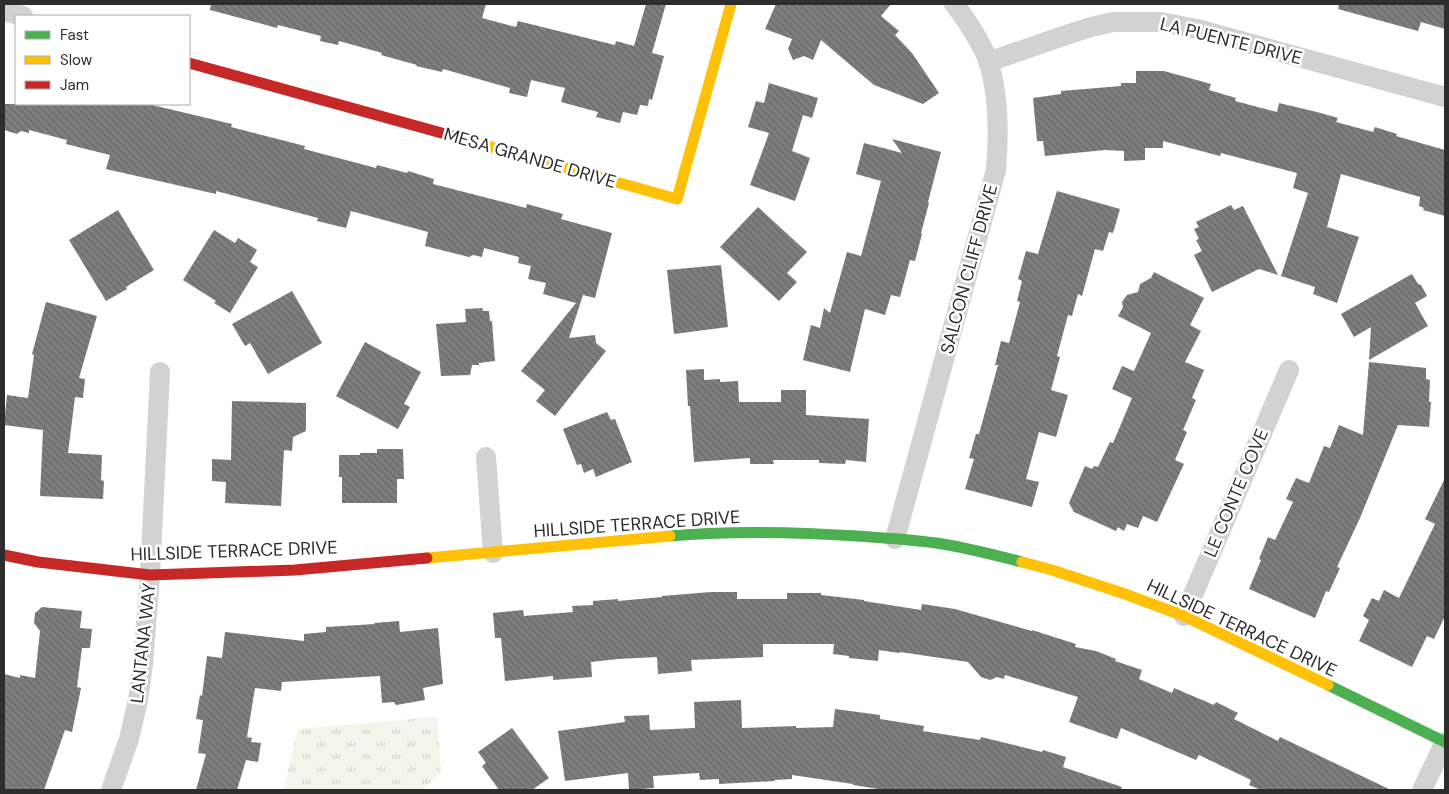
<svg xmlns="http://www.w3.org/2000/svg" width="1449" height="794" font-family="'DM Sans',sans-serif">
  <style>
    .grass { fill: url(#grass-tufts) }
    .building { fill: url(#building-back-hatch) }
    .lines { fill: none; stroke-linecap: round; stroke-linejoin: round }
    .street { stroke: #d2d2d2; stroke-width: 20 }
    .fast { stroke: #4caf50; stroke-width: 11 }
    .slow { stroke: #ffc107; stroke-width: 11 }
    .jam { stroke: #c62828; stroke-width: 11 }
    .labels { text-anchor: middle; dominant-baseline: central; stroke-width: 5; stroke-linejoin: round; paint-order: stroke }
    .street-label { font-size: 18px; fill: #2d2d2d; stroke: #fff }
  </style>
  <defs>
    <pattern id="grass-tufts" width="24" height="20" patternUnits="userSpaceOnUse" patternTransform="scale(1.25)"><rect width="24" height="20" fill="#f1f5ea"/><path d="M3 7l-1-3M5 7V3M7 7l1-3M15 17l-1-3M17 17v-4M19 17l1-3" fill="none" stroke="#cfd2c9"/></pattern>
    <pattern id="building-back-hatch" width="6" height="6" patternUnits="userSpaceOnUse" patternTransform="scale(1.25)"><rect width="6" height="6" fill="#7e7e7e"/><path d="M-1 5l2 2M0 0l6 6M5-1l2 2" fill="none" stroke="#686868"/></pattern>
  </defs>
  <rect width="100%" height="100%" fill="#fff"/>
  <path class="grass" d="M437 717 441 773 421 790H283L298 729Z"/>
  <path class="building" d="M211 4H486L482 18 516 27 518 21 615 45 616 41 634 46 646 4H666L652 53 664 56 652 100 649 99 648 106 640 105 637 115 623 112 620 123 596 117 598 112 561 102 565 88 531 80 527 97 509 93 510 88 443 69 442 72 416 66 417 65 381 55 382 53 339 41 338 45 320 41 321 36 278 25 277 28 210 10Z
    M776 4H891L881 16 899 31 895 35 912 53 939 93 923 104 874 85 821 40 813 60 804 56 793 60 788 49 792 39 765 29Z
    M1339 4H1445V29L1421 22 1418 31 1338 9Z
    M1136 71H1164L1211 84 1209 90 1236 98 1235 101 1277 112 1279 103 1317 112 1338 118 1336 122 1373 132 1375 127 1397 134 1396 136 1445 150V216L1423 210 1424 208 1419 206 1420 197 1341 174 1327 227 1359 237 1337 303 1313 294 1315 287 1281 276 1308 193 1293 188 1297 173 1221 153 1220 156 1163 141V148H1145V160L1124 161V151L1105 150 1045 156 1043 141H1037L1033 98 1061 94V91L1121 86V83H1136Z
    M769 83 818 98 812 118 803 115 792 151 810 158 795 201 750 185 769 133 748 127 756 101 764 103Z
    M4 104H148L232 124 231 127 305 146 304 149 376 168 377 165 407 173 408 171 434 179 433 184 526 208 527 204 563 214 561 219 612 233 595 298 583 295 569 338 595 335 596 343 606 351 555 416 536 401 545 390 521 371 576 303 543 294 546 283 528 279 531 266 518 263 519 257 484 248 482 257 473 255 469 257 425 246 428 232 351 211 346 228 317 221 318 218 216 191V194L106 169 110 155 66 144 67 140 29 130V133L21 131 17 134 4 130Z
    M892 139 941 152 928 202 929 203 921 233 922 234 915 261 910 260 900 297 891 295 885 315 865 309 850 372 803 360 811 325 820 328 824 308 830 313 847 252 861 256 881 181 856 174 864 143 902 153Z
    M1057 191 1120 209 1113 233 1109 232 1103 251 1095 249 1082 296 1078 294 1072 316 1068 315 1057 356 1060 357 1051 390 1068 395 1056 437 1039 432 1026 479 1039 482 1032 507 965 489 974 459 969 458 976 434H979L998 365H995L1001 341 1009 343 1020 302 1017 301 1022 281 1018 279 1026 251 1038 254Z
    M1231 205 1234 210 1243 206 1278 275 1259 269 1212 292 1194 255 1202 251 1196 240 1199 239 1194 229 1199 227 1196 222Z
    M758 207 807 252 787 273 797 282 779 301 720 247Z
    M118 210 154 270 126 287 127 289 106 301 69 240Z
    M214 230 235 243 238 238 257 250 250 262 258 267 230 313 214 303 216 301 183 280Z
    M721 265 728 327 674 334 667 270Z
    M1154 272 1204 298 1190 325 1201 331 1185 362 1204 370 1192 398 1196 400 1183 430 1187 432 1175 460 1184 464 1157 522 1143 516 1138 528 1127 524 1124 531 1118 527 1116 531 1074 512 1069 503 1085 466 1092 469 1094 466 1098 467 1110 442 1113 443 1132 398 1112 389 1122 366 1134 371 1151 333 1118 316 1123 307 1122 302 1127 295 1138 292 1140 284 1151 278Z
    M1412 274 1418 284 1421 285 1427 296 1415 303 1428 326 1369 360 1371 327 1354 337 1341 314Z
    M292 291 322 343 268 374 250 343 245 346 232 324Z
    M46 302 97 316 79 378 85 379 83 398 75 397 68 453 102 455 101 480 104 481 103 499 40 496 43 430 4 425 7 395 28 398 34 355 32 354Z
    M482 308 483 311H489L490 321H492L495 361 479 363V365H472L470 375 441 376 436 324 466 322 465 309Z
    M365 342 421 372 404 404 410 407 398 429 336 396Z
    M1369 362 1426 368V379L1430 380 1429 402H1431L1429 427 1398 425 1360 518 1337 567 1340 568 1329 592 1326 591 1315 618 1249 589 1261 560 1259 559 1268 537 1275 540 1293 502 1286 499 1296 478 1309 483 1324 446 1330 448 1339 425 1363 435Z
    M704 369V380L720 379V382L738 381 739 402H781V390H806V415L869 419 866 462 846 460 845 464 819 463V460H773L774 464H750V458L694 462 690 406H688L686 370Z
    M232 401 306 403V431L293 437 292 451 284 450 281 506 225 503 226 482 212 481V459L231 460Z
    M607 412 611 420 615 419 632 462 596 477 593 469 584 473 581 464 577 465 563 429Z
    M377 449H403L404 479H397V503H342V477H339V455H360V453H377Z
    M1445 478V616L1434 639 1427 636 1412 667 1359 641 1369 620 1363 616 1372 598 1379 601 1384 590 1399 598 1435 524 1425 519Z
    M711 592H737V599H787V593H821V595L864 600V601L921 610 922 604 955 609 1032 631V630L1076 644 1075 647 1096 651 1116 659 1115 661 1142 670 1139 679 1172 693 1174 688 1214 705 1216 702 1238 713 1234 719 1278 741 1280 737 1391 790H1261L1249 785 1251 780 1199 755 1196 760 1121 728 1117 739 1069 722 1078 697 1005 675 1004 679 997 677 990 680 981 677 968 662 900 652 899 653 879 650 878 661 849 658V656L833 654 834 644H763V657L691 660 692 671 658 674 657 657 618 659 591 662 592 677 553 680V676L505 681 501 638H495L493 613 523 610 524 616 573 612 572 606 593 605V601L618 599V601L662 597V596Z
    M42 607 82 611 80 628 92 629 90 648H82L77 687 81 688 72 732 65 730 44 790H4V674L20 678V675L35 678 40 631 34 623 35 613Z
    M399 621 400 632 438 628 443 684 423 688 425 700 396 705 394 702 382 703 380 676 282 682 281 691 255 688 247 737 252 738 251 742 261 743 258 762 246 760 237 790H196L206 754 198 753 203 720 196 719 200 695 202 696 207 656 222 658 225 632 304 641V634L326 632V627L375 624 374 623Z
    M741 700 742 728 796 726V728L833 727 835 709 880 715V719L924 726 923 731 980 740 981 737 1042 752 1043 750 1066 757 1063 767 1122 787 1121 790H885L853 785V784L792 775V779L774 780 775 781 719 784V779L700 780 699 773 653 776 654 788 629 790 628 773 565 781 558 731 625 722 624 716 649 715 650 730 695 728 694 702Z
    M512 728 549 778 532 790H499L482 766 486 763 478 752Z"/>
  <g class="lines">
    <path class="street" d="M4 11 23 16
      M988 62 1069 34 1091 27 1113 22H1161L1197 29 1445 97
      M486 457 493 553
      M895 539 996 170C999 135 999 97 989 63 984 47 965 17 954 4
      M1184 616 1289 370
      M111 790 129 739 138 700 143 664 150 575 160 372
      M1422 790 1445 742"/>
    <path class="fast" d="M670 536C732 530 795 532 857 536 883 538 910 539 936 543 965 547 994 555 1022 562
      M1328 685 1445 742"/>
    <path class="slow" d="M456 137 677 199 731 4
      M427 558 670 536
      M1022 562 1052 570 1125 594 1184 616 1328 685"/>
    <path class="jam" d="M189 63 456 137
      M4 555 38 562 150 575 295 570 427 558"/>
  </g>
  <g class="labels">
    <g class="street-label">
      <text transform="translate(1231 41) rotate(14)">LA PUENTE DRIVE</text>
      <text transform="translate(530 158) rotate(16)">MESA GRANDE DRIVE</text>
      <text transform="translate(969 269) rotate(-75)">SALCON CLIFF DRIVE</text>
      <text transform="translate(1236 493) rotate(-67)">LE CONTE COVE</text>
      <text transform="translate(637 524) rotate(-4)">HILLSIDE TERRACE DRIVE</text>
      <text transform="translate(234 551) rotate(-2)">HILLSIDE TERRACE DRIVE</text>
      <text transform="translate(1242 628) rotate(25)">HILLSIDE TERRACE DRIVE</text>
      <text transform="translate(143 643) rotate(-84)">LANTANA WAY</text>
    </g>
  </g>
  <rect width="1449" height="794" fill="none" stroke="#2d2d2d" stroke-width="10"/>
  <rect x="15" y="15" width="175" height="90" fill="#ffffff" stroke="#ababab"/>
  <rect x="25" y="31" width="25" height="8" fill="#4caf50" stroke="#ababab"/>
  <text x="60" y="40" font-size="15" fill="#2d2d2d">Fast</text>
  <rect x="25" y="56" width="25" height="8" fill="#ffc107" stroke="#ababab"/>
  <text x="60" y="65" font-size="15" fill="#2d2d2d">Slow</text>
  <rect x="25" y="81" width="25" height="8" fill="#c62828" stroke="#ababab"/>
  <text x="60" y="90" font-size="15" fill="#2d2d2d">Jam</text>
</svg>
